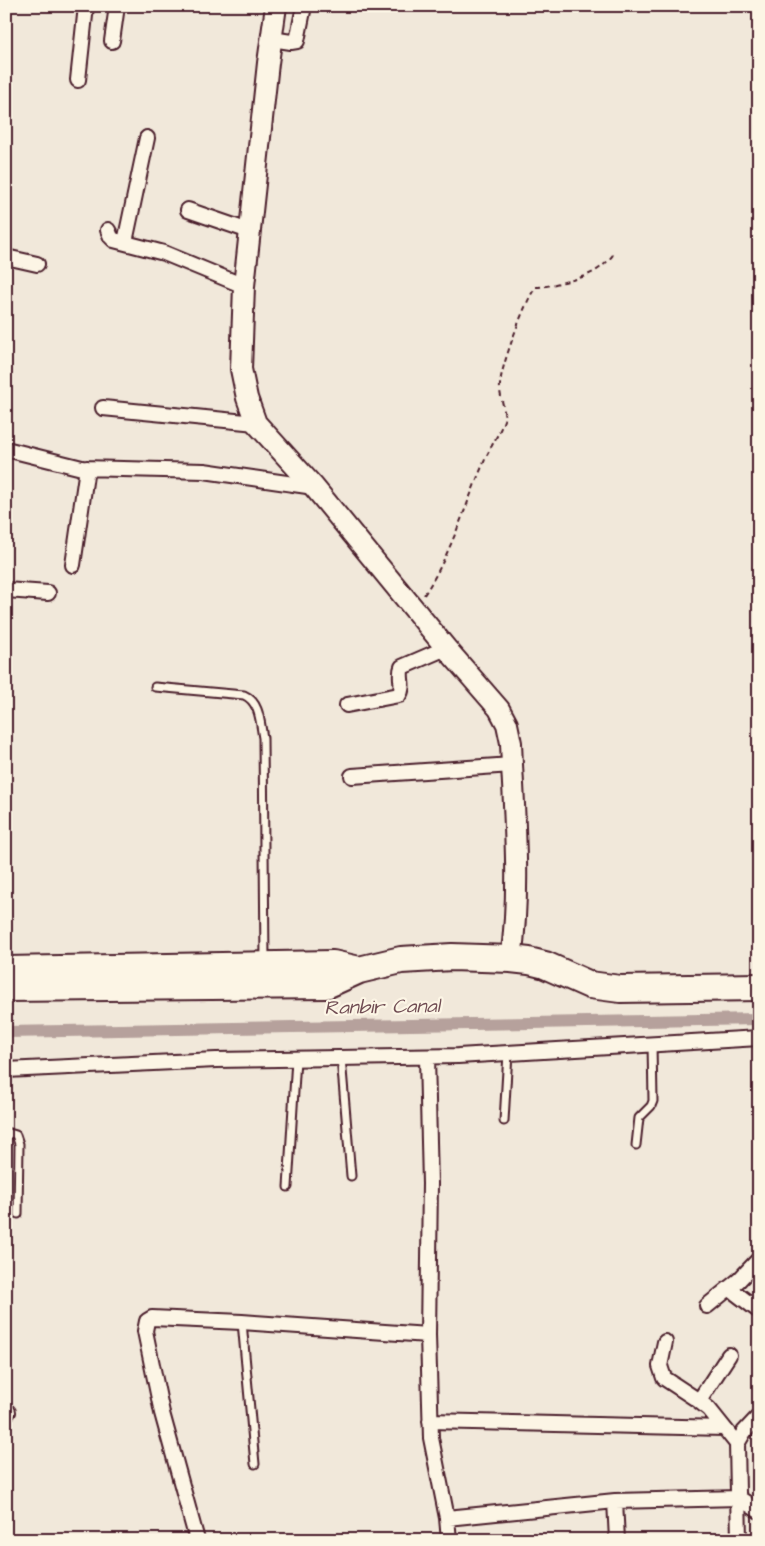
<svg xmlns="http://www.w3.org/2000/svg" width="765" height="1546" font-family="'Architects Daughter',sans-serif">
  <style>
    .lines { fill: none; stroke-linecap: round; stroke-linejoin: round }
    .canal { stroke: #b6a19c; stroke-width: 12 }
    .lane-casing { stroke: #4a1f2b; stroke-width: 11 }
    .street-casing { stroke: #4a1f2b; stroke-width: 18 }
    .secondary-casing { stroke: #4a1f2b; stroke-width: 24 }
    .highway-casing { stroke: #4a1f2b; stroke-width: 30 }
    .path { stroke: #4a1f2b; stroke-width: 2; stroke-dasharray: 5 4; stroke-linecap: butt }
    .lane { stroke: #fcf5e5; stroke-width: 7 }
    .street { stroke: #fcf5e5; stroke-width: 14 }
    .secondary { stroke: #fcf5e5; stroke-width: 20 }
    .highway { stroke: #fcf5e5; stroke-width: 26 }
    .labels { text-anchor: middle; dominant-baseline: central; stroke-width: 4.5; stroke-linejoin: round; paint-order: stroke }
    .water-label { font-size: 20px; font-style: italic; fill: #704c53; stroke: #fcf5e5 }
  </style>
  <rect width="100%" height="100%" fill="#f1e8da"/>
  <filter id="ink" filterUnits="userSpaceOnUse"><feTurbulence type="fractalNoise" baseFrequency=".02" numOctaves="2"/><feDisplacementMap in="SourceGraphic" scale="10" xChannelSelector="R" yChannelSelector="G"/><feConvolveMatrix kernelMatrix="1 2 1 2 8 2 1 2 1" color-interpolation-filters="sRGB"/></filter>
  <g filter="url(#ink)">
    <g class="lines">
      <path class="canal" d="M6 1032 759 1019"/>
      <defs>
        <path id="lane" d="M155 687 244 695C260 702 260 722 263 738L265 960
          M341 1058 351 1176
          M504 1121 508 1053
          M6 1132 16 1135 19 1144 18 1214
          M636 1145 639 1118 651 1106 653 1101 652 1044
          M288 1187 296 1059
          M242 1322 255 1464"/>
        <path id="street" d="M272 39 291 42 297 41 304 6
          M112 41 117 6
          M78 80 86 6
          M188 210 249 231
          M108 230 111 237 114 240 164 253 244 286
          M125 242 147 138
          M6 257 37 264
          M103 408 256 423
          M6 449 82 468 204 471 314 487
          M73 565 87 468
          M6 590 48 593
          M347 705 399 695C405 687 398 676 402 667L446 648
          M352 776 512 765
          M427 1057 430 1184 428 1335 431 1438 447 1518 449 1540
          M6 1070 216 1060 458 1056 759 1038
          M729 1288 759 1311
          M707 1306 739 1280 759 1259
          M665 1342 660 1366 664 1378 699 1401 709 1409 737 1444 739 1540
          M699 1401 729 1355
          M6 1413 8 1412
          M430 1421 724 1428
          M737 1444 744 1432 759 1416
          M447 1518 615 1501
          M197 1540 162 1413 145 1331 147 1321 152 1318 242 1322 428 1335
          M617 1540 615 1501 739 1498 759 1511"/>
        <path id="secondary" d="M276 6 268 63 244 286 241 369 247 398 256 423 314 487 446 648 499 709 507 724 511 743C514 815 521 888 511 959"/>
        <path id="highway" d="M6 970 333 964 359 970
          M6 988 326 985 359 970 401 960 452 957 511 959 529 961 545 965 590 985 620 989 759 987"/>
      </defs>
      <use href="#lane" class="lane-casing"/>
      <use href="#street" class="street-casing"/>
      <use href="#secondary" class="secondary-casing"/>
      <use href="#highway" class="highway-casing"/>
      <path class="path" d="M424 595C452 552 464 508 484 462 490 447 499 435 504 420 506 408 499 397 500 385 500 369 526 298 536 287 547 287 554 284 564 282 586 277 602 271 615 252"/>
      <use href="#lane" class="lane"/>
      <use href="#street" class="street"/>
      <use href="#secondary" class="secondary"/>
      <use href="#highway" class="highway"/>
    </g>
  </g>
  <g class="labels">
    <g class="water-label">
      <text transform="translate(382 1007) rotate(-1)">Ranbir Canal</text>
    </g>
  </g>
  <rect width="765" height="1546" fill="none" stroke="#fcf5e5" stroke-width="25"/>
  <rect x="12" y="12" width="740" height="1521" fill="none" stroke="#4a1f2b" stroke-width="2" filter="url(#ink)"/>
</svg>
